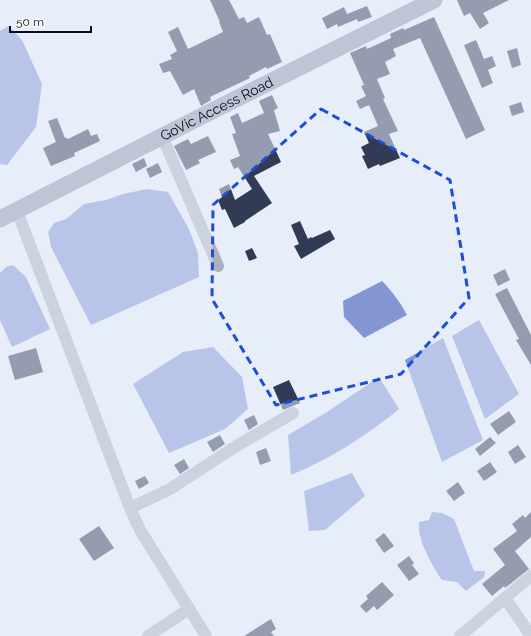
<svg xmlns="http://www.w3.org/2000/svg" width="531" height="636" font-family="Raleway,sans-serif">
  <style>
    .water { fill: #8196d3 }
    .building { fill: #323b55 }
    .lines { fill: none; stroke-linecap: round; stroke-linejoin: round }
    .street { stroke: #acb1bf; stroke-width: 12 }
    .secondary { stroke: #8c94a8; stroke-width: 17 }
    .marked { fill: none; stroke: #1d4ed8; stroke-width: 3; stroke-dasharray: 8 5; stroke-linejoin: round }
    .labels { text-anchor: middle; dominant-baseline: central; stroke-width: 4; stroke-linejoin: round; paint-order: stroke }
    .street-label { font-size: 14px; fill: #070b15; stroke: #fafafa }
  </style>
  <rect width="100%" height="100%" fill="#e8edfa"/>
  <path class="water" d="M9 26 22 40 42 84 36 127 7 165 0 164V31Z
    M147 189 168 192 189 229 198 253 199 277 91 325 51 247 48 232 54 223 66 219 84 204 106 200 123 194Z
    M13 265 26 277 50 329 12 347 0 320V273L6 267Z
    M382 281C392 291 400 302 407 315L364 338 344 317 343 301Z
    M479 320 519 394 485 419 452 336Z
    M443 338 483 440 442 462 405 360Z
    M213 347 242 377 248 409 225 429 169 453 133 384 183 352Z
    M379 377 399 409C366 436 330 459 291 475L288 435 327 412Z
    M352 473 365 496 325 530 309 531 304 491Z
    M432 512 442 513 454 519 474 571H485L484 577 466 591 457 582 442 580C432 565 417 540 419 522L429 520Z"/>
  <path class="building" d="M210 0H229L239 19 244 17 247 23 259 17 267 35 270 34 282 62 267 69 266 67 249 76 250 78 210 97 211 100 201 106 194 89 183 95 170 71 163 73 159 64 172 59 170 55 177 51 168 32 178 27 188 49 223 32 219 22H220Z
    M457 0H509L483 13 489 23 480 29 470 13 464 16Z
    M367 6 372 17 358 22 357 19 338 27 337 24 327 29 322 18 344 7 347 14Z
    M434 17 485 130 466 139 420 38 393 49 396 56 385 62 390 74 377 79 385 98 383 99 398 131 389 134 400 158 380 166 379 164 368 169 362 156 365 155 361 147 369 143 364 132 378 126 369 105 360 109 356 101 366 96 361 86 364 85 350 53 366 46 367 49 391 38 390 34 403 28 404 30Z
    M476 40 484 59 492 56 496 66 488 70 493 83 482 88 464 45Z
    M517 48 521 65 512 68 507 51Z
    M272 95 278 108 274 110 280 131 268 134 281 162 254 176 272 203 245 221V222L234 228 225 209 222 210 218 200 222 197 219 189 229 184 235 200 252 189 238 167 234 169 230 160 240 156 232 134 236 133 230 117 238 113 242 123 264 113 259 101Z
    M521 102 524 112 512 116 509 106Z
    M57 118 65 138H67L68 139 88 129 91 136 97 134 100 141 74 153 75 156 51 166 43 148 56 142 48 121Z
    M208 136 216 152 198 160 200 163 186 170 174 146 188 139 191 144Z
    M144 158 147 166 136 172 132 164Z
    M158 163 162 172 150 178 146 169Z
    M300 221 308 239 311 237 312 238 330 230 335 239 301 259 294 246 299 244 291 225Z
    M252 248 257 258 249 261 245 251Z
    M505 269 510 280 498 286 493 275Z
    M507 288 531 335V365L516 340 519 339 495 294Z
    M36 348 43 372 15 380 8 356Z
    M289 380 300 403 283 410 273 387Z
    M509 411 516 422 498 435 490 424Z
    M254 415 258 424 249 430 244 420Z
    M220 435 225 444 213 452 207 442Z
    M490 437 496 443 480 456 475 449Z
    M518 445 526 457 515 464 508 452Z
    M266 448 271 461 260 465 256 452Z
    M184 459 189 468 180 474 174 465Z
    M490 462 497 472 484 481 477 471Z
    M145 476 149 483 139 489 135 481Z
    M458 482 465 493 454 501 446 491Z
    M531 512V537L515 551 529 569 505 588 504 586 492 596 482 584 505 565 493 549 517 531 512 524 523 515 525 518Z
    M99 526 114 548 94 561 79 539Z
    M384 533 394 546 384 553 375 540Z
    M409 556 414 563 412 565 419 574 409 581 397 565Z
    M382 582 394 595 377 610 374 606 366 613 360 606 368 599 366 596Z
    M271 619 276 629 271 632 274 636H244Z"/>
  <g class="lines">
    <path class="street" d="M162 136 218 266
      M17 211 130 508 140 530 206 636
      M130 508 170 489 238 445 293 413
      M505 598 531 636
      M148 636 189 609
      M460 636 531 576"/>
    <path class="secondary" id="s1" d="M0 219 206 114 434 0"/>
  </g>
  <path d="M0 0H531V636H0ZM321 109 450 180 469 298 401 374 276 405 212 299 213 205Z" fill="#e8edfa" fill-opacity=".55" fill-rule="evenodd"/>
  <path class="marked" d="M321 109 450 180 469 298 401 374 276 405 212 299 213 205Z"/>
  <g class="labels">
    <g class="street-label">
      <text stroke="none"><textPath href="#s1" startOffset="243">GoVic Access Road</textPath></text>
    </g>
  </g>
  <path d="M10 26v6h81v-6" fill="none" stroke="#070b15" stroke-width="2"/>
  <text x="16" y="26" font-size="12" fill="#070b15" stroke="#fafafa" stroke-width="3" paint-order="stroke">50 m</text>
</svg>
